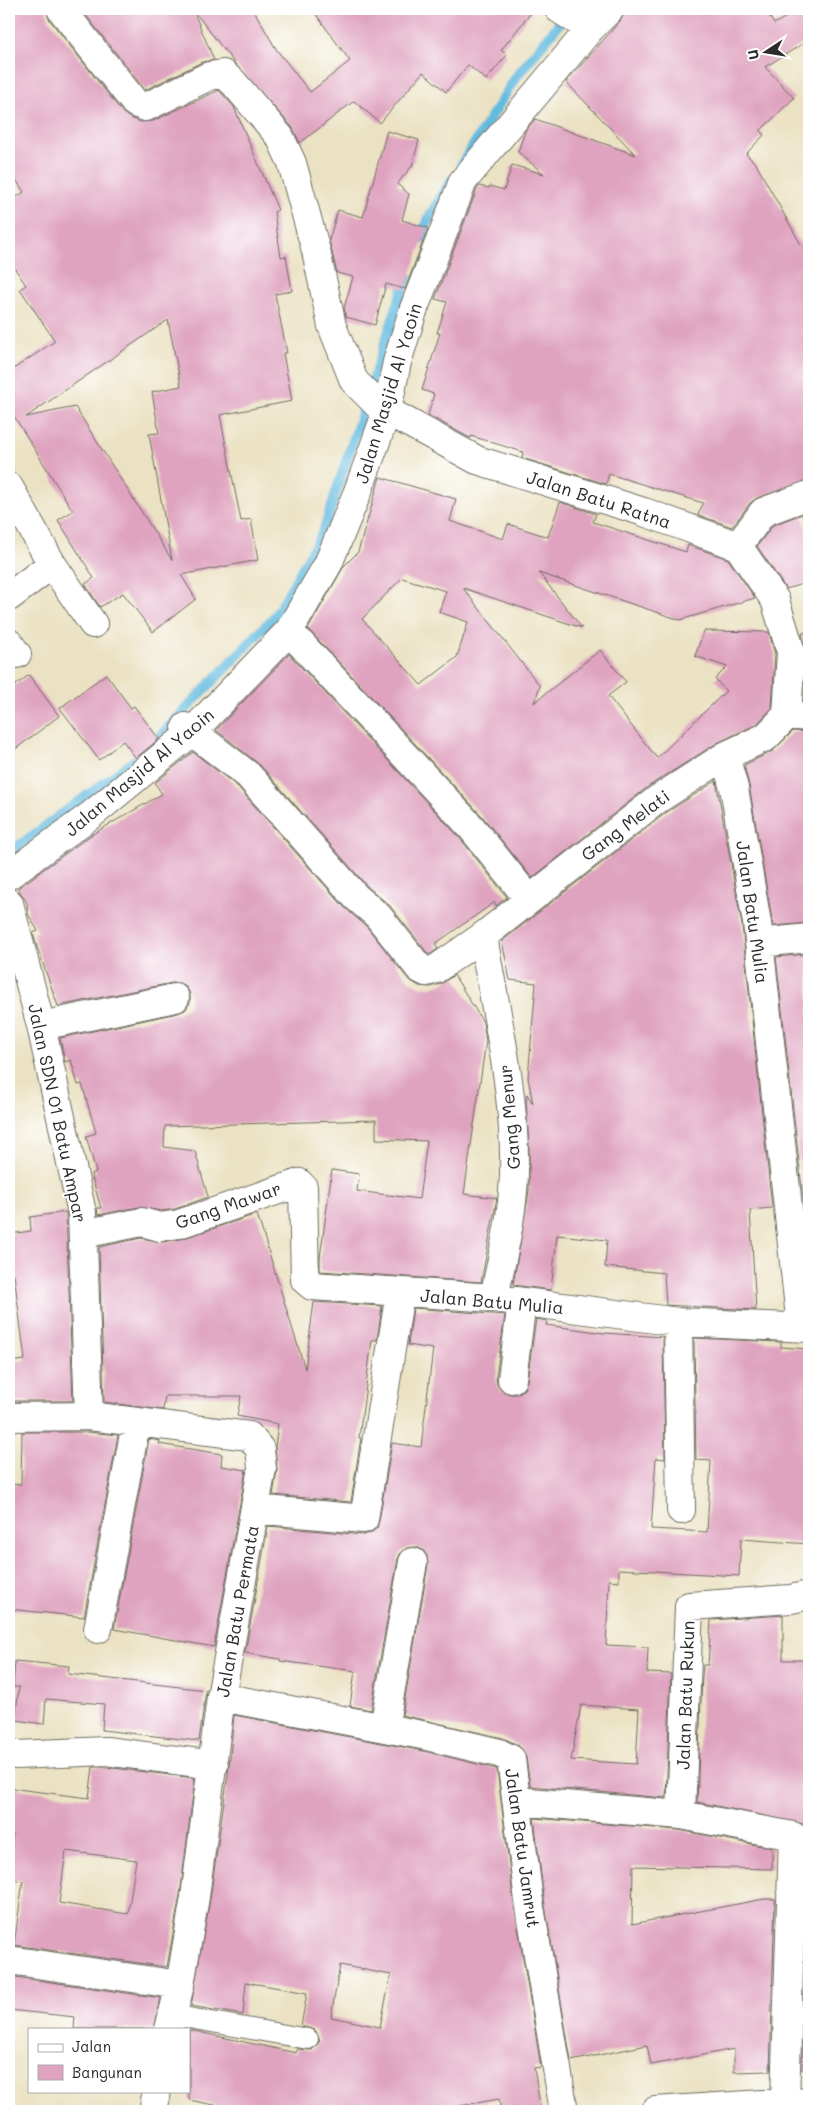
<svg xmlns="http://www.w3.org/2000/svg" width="818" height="2120" font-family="Mali,sans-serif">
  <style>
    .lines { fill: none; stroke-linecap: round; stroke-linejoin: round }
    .stream { stroke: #62badf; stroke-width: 10 }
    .building { fill: #dfa3bf; fill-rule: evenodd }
    .lane-casing { stroke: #6e6b60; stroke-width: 22 }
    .street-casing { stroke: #6e6b60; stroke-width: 30 }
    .lane { stroke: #fff; stroke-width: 20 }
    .street { stroke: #fff; stroke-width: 28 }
    .labels { text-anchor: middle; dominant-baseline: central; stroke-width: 4; stroke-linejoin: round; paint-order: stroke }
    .street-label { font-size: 18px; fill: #2b2b2b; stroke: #fff }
  </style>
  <rect width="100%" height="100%" fill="#fff"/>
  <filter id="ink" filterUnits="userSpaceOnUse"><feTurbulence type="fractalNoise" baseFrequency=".02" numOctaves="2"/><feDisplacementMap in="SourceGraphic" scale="10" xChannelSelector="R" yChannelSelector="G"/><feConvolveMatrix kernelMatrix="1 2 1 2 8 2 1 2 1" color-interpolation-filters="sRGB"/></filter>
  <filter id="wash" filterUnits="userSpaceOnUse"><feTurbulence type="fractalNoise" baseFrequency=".0096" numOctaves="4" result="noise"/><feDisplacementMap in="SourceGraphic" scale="20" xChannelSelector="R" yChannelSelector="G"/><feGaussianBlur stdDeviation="1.12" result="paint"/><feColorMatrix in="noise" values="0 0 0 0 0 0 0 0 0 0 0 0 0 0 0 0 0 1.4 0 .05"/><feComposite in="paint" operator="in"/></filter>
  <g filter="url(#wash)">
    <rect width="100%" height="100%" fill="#ebe2c3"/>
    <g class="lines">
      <path class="stream" d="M461 165 516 77 566 15
        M421 239 430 215 452 179
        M9 853 142 755 276 615 323 532 407 276"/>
    </g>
    <g id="blocks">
      <path class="building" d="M9 9H46L49 19 123 113 130 118 141 122 153 121 219 90 234 107 278 210 274 212 281 257 286 256 292 291 275 294 287 353H283L292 401 220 415 241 521 251 519 258 560 181 575 196 599 153 632 123 593 100 607 85 584 94 578 58 520 73 511 9 408V372L55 341 20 289 26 285 9 260V202L24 192 9 169ZM168 320 181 386 152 392 159 433 149 434 172 560 75 407 26 417Z
        M81 9H253L276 49 310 92 350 61 312 9H534L501 50 507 55 486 80 468 65 446 92 423 72 380 123 354 101 300 143 292 127 236 65 193 10 214 60 202 62 145 90Z
        M625 9H765L774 24 800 9H809V40L765 67 794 98 760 131 764 135 746 154 756 164 809 259V480L757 498 750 503 732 527 698 515 703 503 609 474 606 484 522 458 523 452 471 436V438L468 437 428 415 434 394 422 390 440 333H437L447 302 435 299 477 189 479 186 489 188 490 186 504 190 512 165 544 174 518 152 525 131 535 119 636 155 566 82 621 20Z
        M387 131 419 140 412 166 397 184 409 194 402 220 428 228 405 289 386 284 375 325 346 317 344 308 353 277 337 273 329 240 338 210 363 217Z
        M380 477 456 499 450 521 503 539 508 524 548 537 560 502 596 514 593 522 686 552 688 545 728 559 755 598 680 620 539 573 582 628 463 588 540 686 534 703 600 650 626 682 608 696 657 758 726 691 715 679 727 667 695 656 704 631 769 632 775 654 772 708 757 724 717 743 649 786 532 878 482 816 308 629 344 566 358 552ZM402 578 446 591 439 612 468 622 457 657 421 685 362 619Z
        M802 514 809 539V582L786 589 757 546 773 525Z
        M802 633H809V701H804L807 653Z
        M289 654 459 837 507 897 496 906 495 902 435 944 438 949 429 955 390 906 367 886 260 765 216 730Z
        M106 674 131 708 134 706 159 739 136 758 123 741 99 760 60 708Z
        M29 675 59 716 9 754V690Z
        M793 731 809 732V923L773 926 749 785 744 765 773 751Z
        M193 752 237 786 344 907 367 927 408 979 419 986 430 987 441 984 454 975 483 1022 486 1041 464 1194 497 1198 481 1282 320 1271V1258L332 1170 359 1174 357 1191 419 1199 427 1141 376 1139V1120L165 1126 164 1147 195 1151 208 1197 175 1209 161 1211 139 1207 98 1215 97 1208H101L91 1174 96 1172 86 1136 96 1133 82 1084 78 1085 71 1060 65 1062 60 1038 178 1013 185 1010 190 1003V994L187 988 180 983H172L58 1006 37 947 33 933 38 931 28 914 27 903 18 888 91 835 162 794 155 783Z
        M716 781 742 925 772 1208 750 1210 756 1310 666 1305 664 1273 605 1267 607 1240 557 1235 551 1290 513 1285 529 1191V1144L526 1102 527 1094 533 1104 528 1078 536 983 510 980 502 941 667 812Z
        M809 954V1205L804 1206 776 957Z
        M66 1212 73 1401H9V1362L25 1360 14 1274H9V1234L31 1231 30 1217Z
        M257 1214 305 1369 314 1302 382 1306 377 1340H372L359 1438H361L351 1502 273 1495 277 1470 275 1447 278 1424 237 1416 241 1396H165L163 1410 104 1402 99 1247 141 1238 162 1242 181 1239Z
        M413 1308 505 1315 496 1377 497 1385 502 1391 510 1394H518L524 1389 527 1381 536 1319 547 1321 546 1325 604 1333 663 1337 665 1459 656 1458 651 1529 707 1532 711 1461 696 1460 694 1338 781 1342V1347L809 1349V1544L741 1539 739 1576 619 1569V1581L609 1580 606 1645 648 1647 647 1673 671 1674 666 1798 530 1786 526 1757 518 1745 503 1738 402 1715 428 1565 427 1556 423 1550 416 1547 407 1548 401 1552 398 1559 371 1710 350 1706 355 1671 280 1661V1659L245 1653 268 1526 363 1535 371 1533 377 1528 379 1521 392 1443 421 1447 433 1349 408 1345ZM581 1705 639 1709 636 1764 571 1760Z
        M22 1432H88L118 1435 84 1617 9 1609V1485L21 1484Z
        M149 1439 160 1441 159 1444 222 1454 221 1466 246 1470 214 1647 114 1629Z
        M783 1615V1660H809V1825L697 1802 702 1676 703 1665H708L711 1620Z
        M15 1661 69 1666 68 1674 206 1690 199 1741 102 1730 104 1704 46 1699 44 1724 15 1720 19 1687H13Z
        M234 1715 424 1751 497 1769 514 1903 541 2067 534 2068 541 2111H501L499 2099 431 2111H245L189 2100V2030L296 2053 297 2049 312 2050 320 2041 315 2030 301 2026 307 1993 246 1982 243 2015 191 2006 210 1899 229 1767ZM340 1965 391 1975 380 2027 331 2017Z
        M93 1767H105L195 1778 180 1895 167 1967 14 1945 23 1881 9 1879 13 1834H9V1788L89 1798ZM66 1851 136 1860 128 1914 59 1903Z
        M534 1818 679 1830 772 1848V1869L633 1866 632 1924 764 1899H775L770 2071 734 2072V2049L651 2065 647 2045 571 2061 544 1899Z
        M807 1899H809V2070H802Z
        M9 1976 161 1998 154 2029H74L75 2017 9 2010Z"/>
    </g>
  </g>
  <g filter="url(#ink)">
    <use href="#blocks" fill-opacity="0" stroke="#6e6b60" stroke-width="1"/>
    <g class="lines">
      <defs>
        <path id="lane" d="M172 2015 308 2039"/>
        <path id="street" d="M61 9 135 103 146 107 209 76 223 74 233 82 280 137 292 163 316 251 332 326 354 381 380 407 477 460 644 512 738 546
          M559 9 590 29
          M9 487 52 564 93 624
          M738 546 763 512 809 495
          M9 597 52 564
          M289 631 471 827 529 899
          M9 643 17 654
          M787 715 809 717
          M186 727 248 775 356 897 378 916 420 969 426 972 436 969 483 936 658 799 725 756 766 737 787 715 791 652 775 600 738 546
          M725 756 734 788 757 923 801 1327
          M9 875 91 815 192 732 289 631 328 564 358 491 387 411 397 362 413 311 463 181 590 29 610 9
          M9 903 41 1026 82 1213 89 1416
          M483 936C496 1014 516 1094 514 1174 513 1216 502 1257 494 1298
          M759 943 809 938
          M41 1026 175 998
          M83 1234 142 1222 160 1227 179 1224 299 1183 303 1187 305 1280 312 1286 494 1298 678 1322 809 1328
          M678 1322 681 1510
          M512 1379 522 1302
          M9 1417 89 1416 249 1436 260 1449 262 1468 221 1697 195 1897 180 1985 169 2029
          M255 1509 364 1519 400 1293
          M98 1629 136 1423
          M221 1697 427 1736 499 1753 511 1759 529 1901 564 2111
          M384 1728 413 1562
          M9 1753 16 1755 106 1751 214 1765
          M517 1801 681 1815 793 1836 785 2102
          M681 1815 689 1606 791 1599 809 1595
          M9 1960 180 1985
          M153 2111 157 2091
          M655 2111 809 2101"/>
      </defs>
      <use href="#lane" class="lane-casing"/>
      <use href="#street" class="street-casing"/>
      <use href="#lane" class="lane"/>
      <use href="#street" class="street"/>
    </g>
  </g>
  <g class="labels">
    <g class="street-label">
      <text transform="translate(388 393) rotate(-73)">Jalan Masjid Al Yaoin</text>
      <text transform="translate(599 499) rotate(18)">Jalan Batu Ratna</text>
      <text transform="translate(139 772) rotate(-40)">Jalan Masjid Al Yaoin</text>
      <text transform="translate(625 825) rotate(-37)">Gang Melati</text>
      <text transform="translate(753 912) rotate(82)">Jalan Batu Mulia</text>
      <text transform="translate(58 1113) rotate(78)">Jalan SDN 01 Batu Ampar</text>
      <text transform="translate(509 1117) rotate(-95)">Gang Menur</text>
      <text transform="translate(228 1205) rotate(-19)">Gang Mawar</text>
      <text transform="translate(492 1301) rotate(5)">Jalan Batu Mulia</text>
      <text transform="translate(237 1611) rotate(-80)">Jalan Batu Permata</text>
      <text transform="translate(685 1695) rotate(-88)">Jalan Batu Rukun</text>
      <text transform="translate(523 1848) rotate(82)">Jalan Batu Jamrut</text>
    </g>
  </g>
  <rect width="818" height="2120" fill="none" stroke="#fff" stroke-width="30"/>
  <rect x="28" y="2028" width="162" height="65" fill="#ffffff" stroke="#aaaaaa"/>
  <rect x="38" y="2044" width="25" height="8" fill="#ffffff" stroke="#aaaaaa"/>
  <text x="72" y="2052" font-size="15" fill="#2b2b2b">Jalan</text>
  <rect x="38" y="2065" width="25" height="15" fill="#dfa3bf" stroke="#aaaaaa"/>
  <text x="72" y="2078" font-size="15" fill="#2b2b2b">Bangunan</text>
  <g transform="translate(766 52) rotate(258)" stroke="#ffffff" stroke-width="4" paint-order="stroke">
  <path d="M0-4L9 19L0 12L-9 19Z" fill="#2b2b2b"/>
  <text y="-8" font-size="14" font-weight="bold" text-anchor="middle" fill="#2b2b2b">U</text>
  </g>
</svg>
